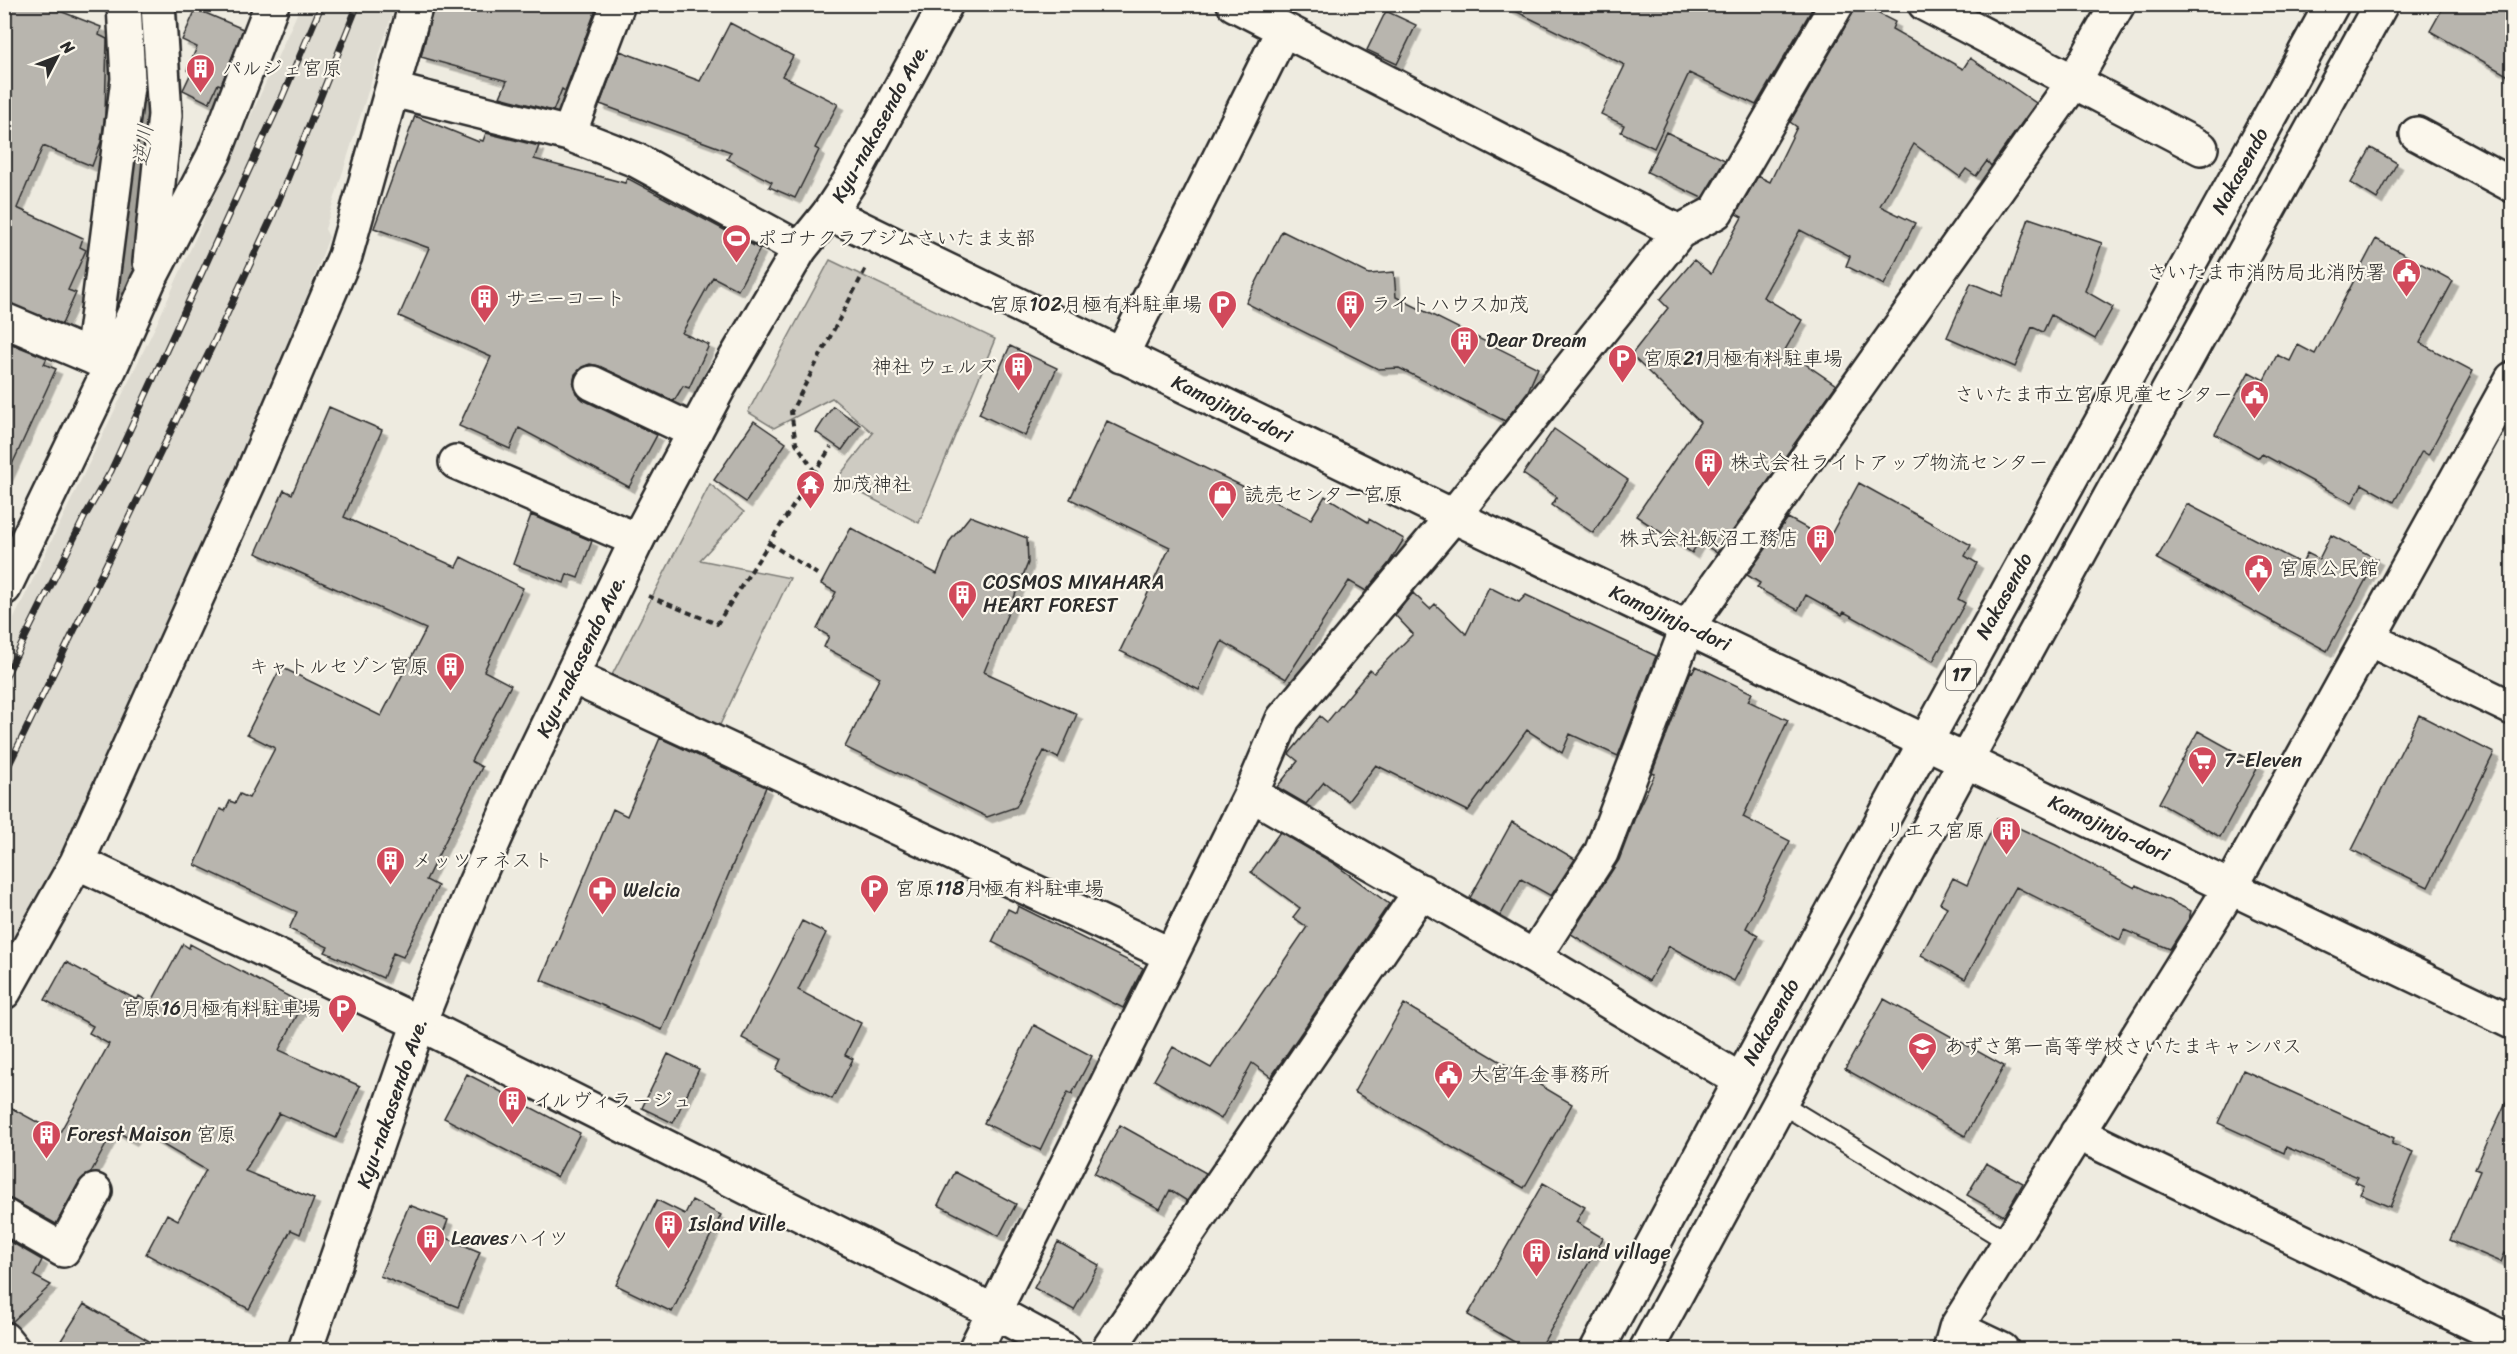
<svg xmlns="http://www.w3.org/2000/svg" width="2517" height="1354" font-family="Sriracha,'Klee One',sans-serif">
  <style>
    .built { fill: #dedbd1 }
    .green { fill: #cecbc2; stroke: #7c7b76; stroke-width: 1.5 }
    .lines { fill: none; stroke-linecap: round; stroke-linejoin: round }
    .river { stroke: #a4a29a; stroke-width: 68 }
    .building { fill: #b8b5ae; stroke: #2b2b2b; stroke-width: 1.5; filter: url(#shadow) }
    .service-casing { stroke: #2b2b2b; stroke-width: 22 }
    .minor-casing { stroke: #2b2b2b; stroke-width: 38 }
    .tertiary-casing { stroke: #2b2b2b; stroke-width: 38 }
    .secondary-casing { stroke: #2b2b2b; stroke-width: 38 }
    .trunk-casing { stroke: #2b2b2b; stroke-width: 38 }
    .path { stroke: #2b2b2b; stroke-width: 4; stroke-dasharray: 6 4.5; stroke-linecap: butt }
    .service { stroke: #fbf7ec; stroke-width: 18 }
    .minor { stroke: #fbf7ec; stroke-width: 33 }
    .tertiary { stroke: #fbf7ec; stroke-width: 33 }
    .secondary { stroke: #fbf7ec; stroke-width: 33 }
    .trunk { stroke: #fbf7ec; stroke-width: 33 }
    .rail-casing { stroke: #2b2b2b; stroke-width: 7 }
    .rail { stroke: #fbf7ec; stroke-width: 4.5; stroke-dasharray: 14; stroke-linecap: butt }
    .labels { text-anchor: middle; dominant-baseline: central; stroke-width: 4.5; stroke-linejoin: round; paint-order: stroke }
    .shield { fill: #fbf7ec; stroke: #696865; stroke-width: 1.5 }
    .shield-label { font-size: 18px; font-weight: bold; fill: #2b2b2b }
    .poi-label { font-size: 20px; fill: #2b2b2b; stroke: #fbf7ec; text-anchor: start }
    .street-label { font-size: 20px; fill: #2b2b2b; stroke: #fbf7ec }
    .water-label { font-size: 21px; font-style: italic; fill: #555552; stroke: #fbf7ec }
  </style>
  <defs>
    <filter id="shadow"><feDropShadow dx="5.5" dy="5.5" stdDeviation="0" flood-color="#0004"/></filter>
  </defs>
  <rect width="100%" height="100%" fill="#eeebe0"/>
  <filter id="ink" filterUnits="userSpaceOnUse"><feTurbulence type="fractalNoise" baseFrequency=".0167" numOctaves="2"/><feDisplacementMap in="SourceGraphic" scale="12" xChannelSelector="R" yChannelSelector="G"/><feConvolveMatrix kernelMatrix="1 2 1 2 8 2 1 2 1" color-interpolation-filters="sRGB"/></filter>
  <g filter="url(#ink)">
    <path class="built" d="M301 5H395L325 229 329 237 250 448 79 825 5 953V637L157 323Z"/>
    <path class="green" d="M830 260 995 339 919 523 836 480 873 433 832 398 774 428 748 412Z
      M710 484 744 512 700 560 790 578 718 729 610 679Z"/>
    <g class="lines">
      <path class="river" d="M123 285 149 97 144 13"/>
    </g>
    <path class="building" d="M4 4H42L101 27 99 35 107 39 105 114 101 142 92 166 43 146 17 208 83 238 80 247 86 250 68 290 76 293 62 324 4 302Z
      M434 4H598L565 91 562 89 553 111 500 97 507 81 421 57Z
      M1501 4H1815L1756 105 1689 73 1654 148 1621 132 1624 125 1601 114 1625 65Z
      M1856 4H1860L1895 22 1892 29 1963 69 1970 58 2036 103 1991 166 1987 161 1976 176 1966 169 1960 177 1914 144 1880 206 1915 223 1884 285 1846 266 1850 256 1800 230 1763 297 1802 320 1785 350 1836 385 1717 553 1699 541 1692 553 1636 516 1700 422 1631 355 1668 308 1660 300 1694 260 1711 274 1742 217 1736 214 1758 176 1770 182 1797 127 1790 122 1853 13Z
      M2445 4H2501L2512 11V78L2430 31Z
      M196 9 243 29 221 85 218 84 209 103 183 90 191 73 187 70 197 47 182 40Z
      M1386 11 1416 25 1397 64 1367 50Z
      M730 23 793 56 782 76 838 104 815 148 819 150 795 198 769 187 772 182 727 159 731 152 600 104 620 51 700 81Z
      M415 116 479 142 480 140 483 141 486 133 539 146 534 159 625 183 627 178 760 249 738 290 713 277 682 333 709 345 689 388 683 386 674 401 599 366 590 364 582 367 575 374 573 385 576 393 583 400 657 435 629 487 519 428 510 449 459 426 491 357 399 316 429 248 374 228Z
      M1666 132 1725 160 1702 198 1647 172Z
      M2371 148 2397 163 2377 199 2351 183Z
      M2029 218 2102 243 2085 291 2113 307 2095 339 2051 315 2043 332 2032 327 2015 367 1947 337 1971 283 2002 296Z
      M1282 231 1369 274 1394 272 1396 297 1538 368 1528 391 1505 421 1399 368 1378 369 1246 303Z
      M2376 239 2453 281 2420 343 2473 371 2428 455 2422 451 2394 502 2362 484 2352 503 2262 454 2259 458 2215 434 2249 372 2264 380 2277 355 2290 361 2298 345 2315 354Z
      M4 341 47 358 44 364 56 369 4 482Z
      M1010 346 1057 368 1025 436 979 414Z
      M833 406 860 425 842 450 816 432Z
      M329 407 382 430 344 517 456 567 461 557 523 588 484 671 511 685 471 761 482 767 426 880 438 886 403 957 393 953 383 978 325 952 328 947 289 929 297 912 195 865 220 809 225 811 230 801 235 803 240 794 249 798 275 748 247 734 281 667 381 716 426 629 256 553 284 490 292 494Z
      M754 421 786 443 746 502 714 480Z
      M1107 421 1311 519 1325 496 1368 522 1369 519 1404 539 1389 563 1366 591 1349 581 1286 679 1222 641 1199 690 1120 651 1170 547 1070 499Z
      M1554 429 1628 480 1593 533 1552 505 1557 497 1523 474Z
      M1859 483 1971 545 1965 556 1977 563 1958 599 1965 603 1933 661 1844 612 1842 615 1806 595 1798 610 1757 588 1760 583 1747 575 1788 518 1828 540Z
      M2187 504 2302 564 2307 553 2319 559 2331 535 2377 559 2327 651 2157 559Z
      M531 515 592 541 578 578 567 574 564 583 513 564Z
      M970 516 1027 538 1028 563 984 672 1077 714 1058 758 1044 751 1016 807 987 817 845 747 880 677 824 647 829 636 817 629 836 592 821 584 851 528 937 574 950 541Z
      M1489 587 1519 602 1526 595 1656 656 1618 756 1570 734 1562 753 1527 730 1468 811 1376 765 1348 801 1324 782 1306 804 1277 787 1298 761 1289 754 1320 716 1327 722 1370 670 1374 673 1413 634 1395 615 1413 593 1430 609 1435 604 1466 634Z
      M1696 666 1752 693 1748 701 1788 720 1743 817 1790 841 1746 928 1758 935 1734 981 1669 946 1649 981 1571 934 1619 860 1639 807 1655 774 1652 773 1691 671 1693 672Z
      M2419 715 2494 753 2428 887 2352 850Z
      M2198 731 2259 765 2220 837 2159 803Z
      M660 738 766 787 662 1030 541 980 613 809 627 816Z
      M1997 818 2056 845 2135 888 2136 885 2191 911 2189 919 2170 949 2124 930 2120 940 2016 887 1965 979 1921 955 1947 907 1940 903 1953 878 1967 885Z
      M1512 822 1575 859 1551 896 1521 879 1500 916 1470 898Z
      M1280 832 1333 863 1389 904 1271 1077 1252 1063 1221 1119 1154 1080 1173 1047 1211 1068 1307 927 1293 917 1300 908 1251 872Z
      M1018 906 1143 968 1123 1008 992 942 1008 909 1016 913Z
      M802 921 826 933 798 990 861 1023 845 1055 853 1059 832 1099 776 1070 781 1059 742 1038Z
      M183 944 189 948 190 944 303 1004 279 1050 360 1086 336 1138 279 1113 245 1171 314 1199 300 1234 291 1230 249 1309 146 1254 167 1214 178 1220 206 1170 138 1130 132 1140 114 1130 90 1174 79 1182 56 1224 13 1200 4 1197V1104L59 1134 109 1044 89 1033 93 1026 45 1000 66 962 137 1000 139 996 151 1003Z
      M1884 999 2004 1066 1965 1136 1845 1069Z
      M1404 1004 1572 1104 1524 1188 1354 1092Z
      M1034 1025 1092 1056 1072 1094 1068 1092 1040 1150 984 1123Z
      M668 1054 699 1069 673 1123 642 1108Z
      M2243 1070 2394 1138 2392 1144 2413 1152 2390 1207 2360 1194 2364 1186 2355 1182 2358 1177 2286 1147 2284 1153 2218 1123Z
      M467 1074 580 1133 557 1177 444 1118Z
      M2512 1089V1256L2505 1253 2501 1262 2450 1240 2480 1171 2475 1169Z
      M1120 1125 1206 1173 1187 1201 1170 1190 1160 1209 1094 1174Z
      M1986 1163 2023 1183 2004 1216 1967 1195Z
      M955 1172 1016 1204 999 1236 938 1205Z
      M1543 1183 1585 1207 1576 1222 1603 1238 1539 1350H1528L1468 1315Z
      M657 1200 685 1214 692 1200 721 1215 672 1312 616 1285Z
      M409 1205 448 1220 442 1236 480 1252 458 1307 380 1276Z
      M4 1238 42 1260 34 1276 51 1285 12 1322 4 1321Z
      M1058 1242 1099 1265 1074 1310 1034 1288Z
      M84 1304 165 1350H55Z"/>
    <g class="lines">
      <defs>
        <path id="service" d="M1780 1103 2009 1242"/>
        <path id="minor" d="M1234 4 1679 232
          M1925 4 2201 148
          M393 90 569 134 636 160 800 249
          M569 134 618 4
          M2417 134 2512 185
          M150 262 165 115 158 4
          M4 320 92 357
          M1121 356 1283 30
          M111 366 92 357 128 79 124 4
          M592 383 695 432
          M456 462 637 540
          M4 588 111 366 148 282 214 155 272 4
          M2369 639 2512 708
          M571 676 1171 955
          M1251 794 1534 957 1740 1080
          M77 862 419 1023 995 1312 1065 1350
          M1534 957 1601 853 1688 626 2073 83 2118 4
          M4 992 77 862 248 484 345 256 416 4
          M2077 1133 2512 1342
          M4 1216 63 1250 95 1191
          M1956 1328 2002 1350
          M4 1339 13 1350
          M975 1350 1251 794 1283 719 1453 516 1679 232 1716 212 1837 4
          M1108 1350 1421 891
          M1950 1350 1956 1328 2231 887 2512 379"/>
        <path id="tertiary" d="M829 213 1453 516 2512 1022"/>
        <path id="secondary" d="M305 1350 419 1023 473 888 520 782 637 540 720 385 800 249 829 213 850 181 946 4"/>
        <path id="trunk" d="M1597 1350C1836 898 2086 452 2332 4
          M1646 1350 1985 725 2381 4"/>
      </defs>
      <use href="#service" class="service-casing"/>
      <use href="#minor" class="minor-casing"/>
      <use href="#tertiary" class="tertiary-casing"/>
      <use href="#secondary" class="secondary-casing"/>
      <use href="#trunk" class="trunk-casing"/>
      <path class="path" d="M815 472 796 443 791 412 866 268
        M769 543 817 574
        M648 596 717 624 831 447"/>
      <use href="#service" class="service"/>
      <use href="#minor" class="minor"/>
      <use href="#tertiary" class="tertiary"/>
      <use href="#secondary" class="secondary"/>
      <use href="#trunk" class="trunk"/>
      <defs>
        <path id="rail" d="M4 680 85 516 111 471 281 100 322 4
          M4 775 215 340 272 217 358 4"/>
      </defs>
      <use href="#rail" class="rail-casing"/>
      <use href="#rail" class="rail"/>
    </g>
  </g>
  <defs>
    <symbol id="building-pin" viewBox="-11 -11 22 30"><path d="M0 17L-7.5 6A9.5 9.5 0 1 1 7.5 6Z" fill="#d1495b" stroke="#fbf7ec"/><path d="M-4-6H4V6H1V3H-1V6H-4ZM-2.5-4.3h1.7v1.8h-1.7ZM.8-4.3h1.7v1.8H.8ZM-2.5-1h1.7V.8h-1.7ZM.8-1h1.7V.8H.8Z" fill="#fff"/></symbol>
    <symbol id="stadium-pin" viewBox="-11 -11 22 30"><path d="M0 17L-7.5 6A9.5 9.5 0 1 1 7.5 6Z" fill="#d1495b" stroke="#fbf7ec"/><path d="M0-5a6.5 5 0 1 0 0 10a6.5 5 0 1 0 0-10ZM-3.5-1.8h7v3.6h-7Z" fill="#fff"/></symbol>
    <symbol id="civic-pin" viewBox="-11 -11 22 30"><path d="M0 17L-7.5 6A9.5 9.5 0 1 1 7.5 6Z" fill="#d1495b" stroke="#fbf7ec"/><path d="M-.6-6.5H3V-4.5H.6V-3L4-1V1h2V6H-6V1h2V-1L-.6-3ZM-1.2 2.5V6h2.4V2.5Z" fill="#fff"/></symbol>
    <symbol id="parking-pin" viewBox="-11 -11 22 30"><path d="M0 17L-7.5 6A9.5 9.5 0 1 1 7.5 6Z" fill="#d1495b" stroke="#fbf7ec"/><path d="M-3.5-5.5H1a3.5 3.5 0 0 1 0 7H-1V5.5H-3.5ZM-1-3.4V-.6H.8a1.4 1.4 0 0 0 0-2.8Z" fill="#fff"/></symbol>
    <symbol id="temple-pin" viewBox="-11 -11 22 30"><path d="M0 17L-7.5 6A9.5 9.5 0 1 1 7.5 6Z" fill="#d1495b" stroke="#fbf7ec"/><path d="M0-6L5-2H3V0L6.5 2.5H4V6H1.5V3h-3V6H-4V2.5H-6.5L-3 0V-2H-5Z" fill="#fff"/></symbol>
    <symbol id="shop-pin" viewBox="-11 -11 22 30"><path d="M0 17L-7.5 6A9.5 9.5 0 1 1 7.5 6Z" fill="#d1495b" stroke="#fbf7ec"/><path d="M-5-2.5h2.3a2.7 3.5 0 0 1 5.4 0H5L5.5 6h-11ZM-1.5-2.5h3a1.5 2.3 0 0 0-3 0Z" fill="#fff"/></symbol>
    <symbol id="supermarket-pin" viewBox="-11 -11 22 30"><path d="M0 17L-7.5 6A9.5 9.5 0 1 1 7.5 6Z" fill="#d1495b" stroke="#fbf7ec"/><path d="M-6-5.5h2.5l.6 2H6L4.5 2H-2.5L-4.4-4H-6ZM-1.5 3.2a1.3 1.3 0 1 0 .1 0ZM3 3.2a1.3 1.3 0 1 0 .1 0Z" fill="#fff"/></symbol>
    <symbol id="pharmacy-pin" viewBox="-11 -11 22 30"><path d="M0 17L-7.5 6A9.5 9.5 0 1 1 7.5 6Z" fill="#d1495b" stroke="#fbf7ec"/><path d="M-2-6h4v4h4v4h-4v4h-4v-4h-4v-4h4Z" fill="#fff"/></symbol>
    <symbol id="school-pin" viewBox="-11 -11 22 30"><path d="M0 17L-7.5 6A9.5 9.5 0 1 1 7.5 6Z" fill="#d1495b" stroke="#fbf7ec"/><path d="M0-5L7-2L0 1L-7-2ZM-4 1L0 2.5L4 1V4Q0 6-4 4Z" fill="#fff"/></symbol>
  </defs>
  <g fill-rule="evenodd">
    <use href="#building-pin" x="184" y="52" width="33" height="45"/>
    <use href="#stadium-pin" x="720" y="222" width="33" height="45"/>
    <use href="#civic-pin" x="2390" y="256" width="33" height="45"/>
    <use href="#building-pin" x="468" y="282" width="33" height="45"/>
    <use href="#parking-pin" x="1206" y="288" width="33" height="45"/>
    <use href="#building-pin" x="1334" y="288" width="33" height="45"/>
    <use href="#building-pin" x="1448" y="324" width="33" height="45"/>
    <use href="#parking-pin" x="1606" y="342" width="33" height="45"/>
    <use href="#building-pin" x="1002" y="350" width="33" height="45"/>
    <use href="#civic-pin" x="2238" y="378" width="33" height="45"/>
    <use href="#building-pin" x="1692" y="446" width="33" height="45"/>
    <use href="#temple-pin" x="794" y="468" width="33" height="45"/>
    <use href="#shop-pin" x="1206" y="478" width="33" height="45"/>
    <use href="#building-pin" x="1804" y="522" width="33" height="45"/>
    <use href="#civic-pin" x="2242" y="552" width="33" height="45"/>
    <use href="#building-pin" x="946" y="578" width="33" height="45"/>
    <use href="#building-pin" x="434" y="650" width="33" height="45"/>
    <use href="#supermarket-pin" x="2186" y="744" width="33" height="45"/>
    <use href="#building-pin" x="1990" y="814" width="33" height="45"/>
    <use href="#building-pin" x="374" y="844" width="33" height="45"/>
    <use href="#parking-pin" x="858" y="872" width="33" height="45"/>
    <use href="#pharmacy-pin" x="586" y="874" width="33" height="45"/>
    <use href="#parking-pin" x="326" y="992" width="33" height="45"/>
    <use href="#school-pin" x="1906" y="1030" width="33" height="45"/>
    <use href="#civic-pin" x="1432" y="1058" width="33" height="45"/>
    <use href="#building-pin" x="496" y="1084" width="33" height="45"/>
    <use href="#building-pin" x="30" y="1118" width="33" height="45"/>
    <use href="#building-pin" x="652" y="1208" width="33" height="45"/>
    <use href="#building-pin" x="414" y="1222" width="33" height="45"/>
    <use href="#building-pin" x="1520" y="1236" width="33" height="45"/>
  </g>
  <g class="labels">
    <rect class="shield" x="1946" y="660" width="30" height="30" rx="4.5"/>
    <g class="shield-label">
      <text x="1961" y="675">17</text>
    </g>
    <g class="poi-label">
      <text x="222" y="68">パルジェ宮原</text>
      <text x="757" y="238">ポゴナクラブジムさいたま支部</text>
      <text x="2386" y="272" text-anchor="end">さいたま市消防局北消防署</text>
      <text x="506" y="298">サニーコート</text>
      <text x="1202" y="304" text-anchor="end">宮原102月極有料駐車場</text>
      <text x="1371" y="304">ライトハウス加茂</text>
      <text x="1486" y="340">Dear Dream</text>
      <text x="1643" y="358">宮原21月極有料駐車場</text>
      <text x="997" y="366" text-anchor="end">神社 ウェルズ</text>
      <text x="2233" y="394" text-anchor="end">さいたま市立宮原児童センター</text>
      <text x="1730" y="462">株式会社ライトアップ物流センター</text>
      <text x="832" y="484">加茂神社</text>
      <text x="1244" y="494">読売センター宮原</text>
      <text x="1799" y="538" text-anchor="end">株式会社飯沼工務店</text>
      <text x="2279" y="568">宮原公民館</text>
      <text x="983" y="582">COSMOS MIYAHARA<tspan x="983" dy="23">HEART FOREST</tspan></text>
      <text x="429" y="666" text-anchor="end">キャトルセゾン宮原</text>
      <text x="2224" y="760">7-Eleven</text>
      <text x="1985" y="830" text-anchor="end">リエス宮原</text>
      <text x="412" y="860">メッツァネスト</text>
      <text x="895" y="888">宮原118月極有料駐車場</text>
      <text x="623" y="890">Welcia</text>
      <text x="321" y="1008" text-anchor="end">宮原16月極有料駐車場</text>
      <text x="1944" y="1046">あずさ第一高等学校さいたまキャンパス</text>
      <text x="1470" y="1074">大宮年金事務所</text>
      <text x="533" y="1100">イルヴィラージュ</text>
      <text x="67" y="1134">Forest Maison 宮原</text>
      <text x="689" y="1224">Island Ville</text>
      <text x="451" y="1238">Leavesハイツ</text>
      <text x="1557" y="1252">island village</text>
    </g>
    <g class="street-label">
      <text transform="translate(880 123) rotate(-61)">Kyu-nakasendo Ave.</text>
      <text transform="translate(2240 171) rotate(-61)">Nakasendo</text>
      <text transform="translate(1232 409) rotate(26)">Kamojinja-dori</text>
      <text transform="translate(2004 596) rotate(-61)">Nakasendo</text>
      <text transform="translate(1670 618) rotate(25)">Kamojinja-dori</text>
      <text transform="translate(581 656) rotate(-64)">Kyu-nakasendo Ave.</text>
      <text transform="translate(2109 828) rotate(25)">Kamojinja-dori</text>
      <text transform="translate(1771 1022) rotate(-61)">Nakasendo</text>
      <text transform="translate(392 1103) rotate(-71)">Kyu-nakasendo Ave.</text>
    </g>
    <g class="water-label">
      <text transform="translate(143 145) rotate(-82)">逆川</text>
    </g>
  </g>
  <rect width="2517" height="1354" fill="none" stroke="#fbf7ec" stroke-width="24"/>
  <rect x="12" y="12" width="2493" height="1330" fill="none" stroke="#2b2b2b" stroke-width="2" filter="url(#ink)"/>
  <g transform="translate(57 57) rotate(48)" stroke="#fbf7ec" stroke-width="4.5" paint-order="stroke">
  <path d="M0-4.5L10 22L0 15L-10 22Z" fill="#2b2b2b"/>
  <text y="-9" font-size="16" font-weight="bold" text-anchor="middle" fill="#2b2b2b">N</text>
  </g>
</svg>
